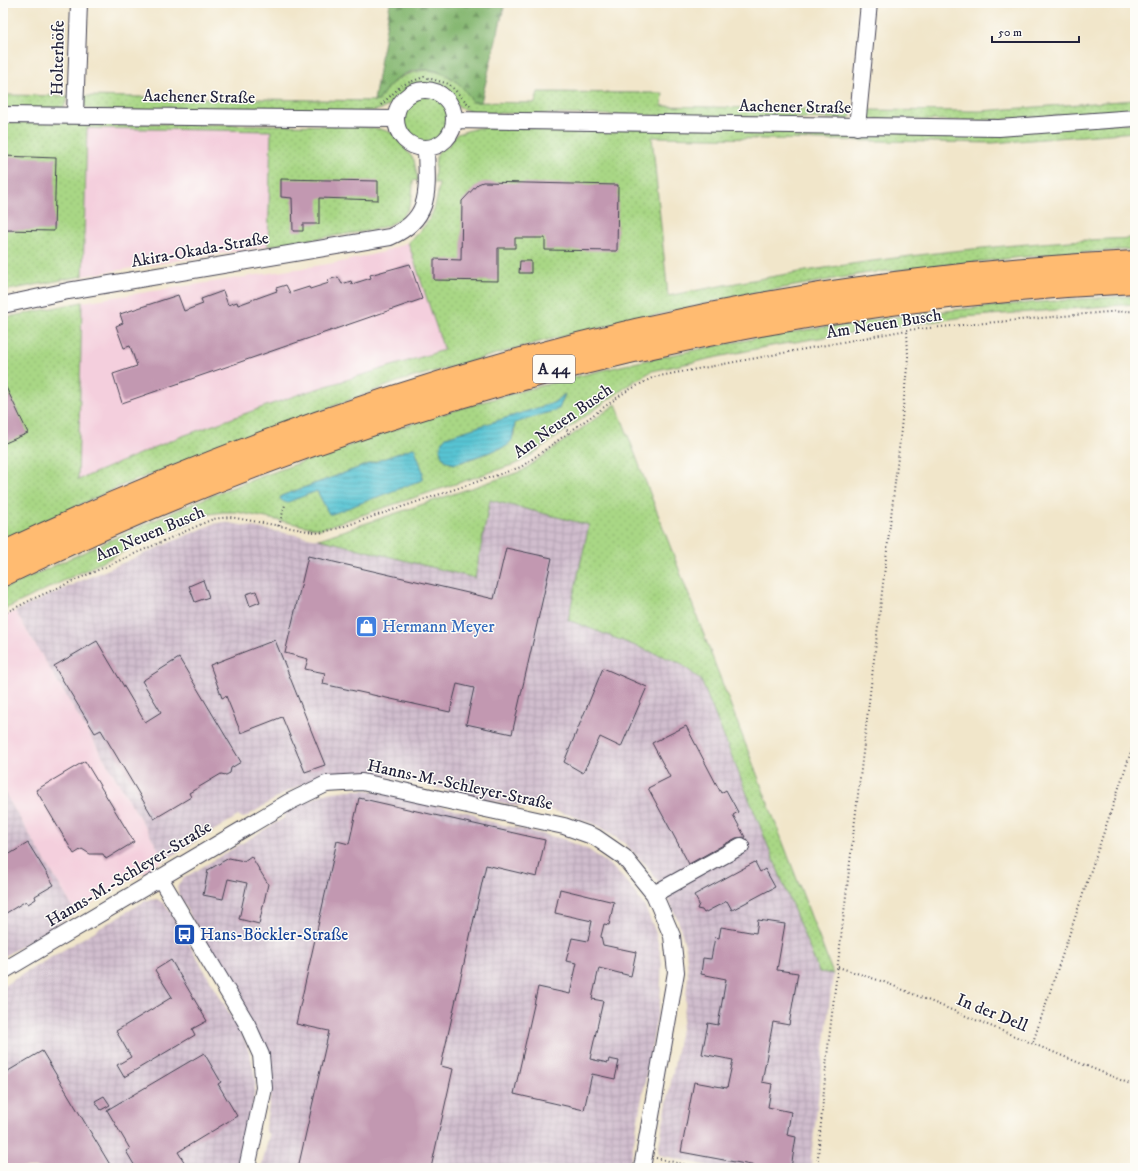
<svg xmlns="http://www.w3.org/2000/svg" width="1138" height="1171" font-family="'IM FELL DW Pica',serif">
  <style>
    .built { fill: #f4cfdd }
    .industrial { fill: url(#industrial-grid) }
    .grass { fill: url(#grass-dots); stroke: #667c60; fill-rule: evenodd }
    .forest { fill: url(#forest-firs); stroke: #546d56 }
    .water { fill: url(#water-rules); stroke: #3e7387 }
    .building { fill: #c298b1 }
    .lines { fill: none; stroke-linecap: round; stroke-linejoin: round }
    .minor-casing { stroke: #413f50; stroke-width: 18 }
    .highway-casing { stroke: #413f50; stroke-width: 24 }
    .path { stroke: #413f50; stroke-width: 2; stroke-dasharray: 1 3; stroke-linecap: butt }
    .minor { stroke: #fff; stroke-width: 16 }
    .highway { stroke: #ffbb71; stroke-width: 22 }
    .labels { text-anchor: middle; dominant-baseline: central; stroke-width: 3; stroke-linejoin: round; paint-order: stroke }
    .shield { fill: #fdfcf7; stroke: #646373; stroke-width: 1 }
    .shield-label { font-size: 16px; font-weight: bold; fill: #22223b }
    .street-label { font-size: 17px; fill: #22223b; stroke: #fdfcf7 }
    .shop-label { font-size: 17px; fill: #366cbe; stroke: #fdfcf7; text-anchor: start }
    .transit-label { font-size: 17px; fill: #164399; stroke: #fdfcf7; text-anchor: start }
  </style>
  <defs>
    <pattern id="industrial-grid" width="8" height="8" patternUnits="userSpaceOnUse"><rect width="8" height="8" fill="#d0bdcd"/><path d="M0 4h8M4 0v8" fill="none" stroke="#b2a2b1"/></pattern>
    <pattern id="grass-dots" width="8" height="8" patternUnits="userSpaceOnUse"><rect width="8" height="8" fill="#a9d785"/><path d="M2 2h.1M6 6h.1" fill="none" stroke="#91b874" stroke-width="1.8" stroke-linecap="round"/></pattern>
    <pattern id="forest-firs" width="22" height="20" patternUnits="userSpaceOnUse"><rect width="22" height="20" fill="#86b872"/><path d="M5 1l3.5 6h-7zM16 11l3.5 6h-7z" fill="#6d955f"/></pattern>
    <pattern id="water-rules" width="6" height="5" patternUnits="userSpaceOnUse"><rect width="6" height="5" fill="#59c4d3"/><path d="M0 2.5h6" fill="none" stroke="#4da8b6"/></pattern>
  </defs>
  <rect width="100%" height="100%" fill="#fdfcf7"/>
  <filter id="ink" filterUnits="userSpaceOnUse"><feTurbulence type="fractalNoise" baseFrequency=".025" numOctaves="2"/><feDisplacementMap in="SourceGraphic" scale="8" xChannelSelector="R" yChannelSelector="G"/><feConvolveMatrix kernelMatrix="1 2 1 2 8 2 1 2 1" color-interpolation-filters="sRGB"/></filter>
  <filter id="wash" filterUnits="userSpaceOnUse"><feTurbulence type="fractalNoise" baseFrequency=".012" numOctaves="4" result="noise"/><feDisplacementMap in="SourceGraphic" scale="16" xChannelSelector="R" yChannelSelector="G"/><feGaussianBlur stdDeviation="0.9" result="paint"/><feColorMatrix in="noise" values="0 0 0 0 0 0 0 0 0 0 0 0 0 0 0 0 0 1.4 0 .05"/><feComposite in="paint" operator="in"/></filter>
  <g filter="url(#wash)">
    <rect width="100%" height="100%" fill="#f1e6ca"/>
    <path class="built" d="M87 128 271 131 268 246 83 276Z
      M408 242 444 350 297 395 177 438 77 481 82 302 341 262 383 252Z
      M15 611 165 860 76 913 3 790V618Z"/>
    <path class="industrial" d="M490 500 589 525 568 620 680 663 701 680 819 972 833 974 811 1159 812 1168H717L660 1155 658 1151 685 1007 688 976 686 949 679 923 664 890 646 865 624 843 598 826 570 815 530 805 525 808 383 776 359 774H334L311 781 288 791 244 818 238 816 165 860 15 611 74 584 213 524 224 522 319 539 474 578Z
      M3 790 76 913 3 957Z
      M348 790H369L475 814 479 819 563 839 589 850 611 866 630 885 646 909 656 933 662 962 660 1001 629 1168H261L269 1135 265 1130 271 1092 270 1067 179 895 177 887 184 878 284 818 286 812 307 801 326 793Z
      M157 899 166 905 244 1038 251 1058 256 1081 252 1112 239 1168H3V986L145 901Z"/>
    <path class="grass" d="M428 70C449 73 463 84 473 102L535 103 538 92 663 93 662 106 854 110 849 119 488 113C479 112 467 112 460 107 448 99 449 87 429 85 403 82 402 102 384 108 374 112 361 112 351 113L91 110 84 106 83 96 378 101C390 80 405 72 428 70Z
      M399 119a26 26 0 1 1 52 0a26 26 0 1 1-52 0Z
      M3 95 69 96 63 109 3 108Z
      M1135 100V110L982 121 865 119 862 110 980 111Z
      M3 122 357 126 380 129 393 133 414 160 418 181 413 180C413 212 403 222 373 230L268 246 271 131 87 128 83 276 3 291Z
      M1135 123V132L992 143 652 137 668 296C823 265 978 243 1135 238V249L1033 256 868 273 738 296 543 341 400 381 125 484 3 540V318L82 302 78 480 177 438 297 395 444 350 408 242C430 223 436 213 439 183H434L436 157 439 151 449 145 457 134 477 128Z
      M1135 296V304L964 317 831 336 765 347 652 371 633 382 526 459 515 464 320 529 237 512H223L210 514 127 550 3 610V589C66 561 128 531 192 504 235 485 280 470 325 454 355 444 384 432 414 423 647 348 891 308 1135 296ZM565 394 559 409 515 423 514 435 507 446 456 464C446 463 443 460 440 450L446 437 553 403ZM413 448 329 513 317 491 280 499 281 496Z
      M616 404 833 974 819 972 701 680 680 663 568 620 589 525 490 500 475 578 319 539 522 471Z"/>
    <path class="forest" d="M390 3H505L481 102H472C451 60 400 58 379 101H374Z"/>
    <path class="water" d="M565 394 559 409 515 423 512 440 507 446 455 464C440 462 436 448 446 437L553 403Z
      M413 448 415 449 423 472 422 480 332 514H329L317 491 288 502H284L280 499 281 496Z"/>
    <g id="blocks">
      <path class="building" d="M3 156 56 158 54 231 3 230Z
        M281 179 378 181V200L319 198V224H303V231H293L292 198 281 197Z
        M483 182 618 185 617 251 545 250V238H515V248H498V281L434 280V259L461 260 462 201 478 184Z
        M520 261H531V273H519Z
        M410 264 422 299 122 403 113 374 137 366 130 346 124 348 116 326 123 323 120 314 178 295 184 311 203 304 201 299 223 291 228 305 237 302 238 305 277 291 276 288 286 285 290 293 309 287 310 289 329 283 328 280 338 277 342 284 351 281 352 284 371 278 370 275Z
        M3 381 28 433 3 444Z
        M506 548 552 558 512 734 466 724 474 688 457 684 450 712 323 684 325 673 305 669 308 659 285 653 308 556 494 599Z
        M203 580 209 597 195 602 189 586Z
        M256 591 260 602 250 606 246 594Z
        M275 640 325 765 305 772 282 717 241 733 226 696 222 698 210 665Z
        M97 641 145 722 161 712 142 681 179 658 241 762 231 768 230 773 226 775 221 774 189 793 191 797 154 819 101 730 95 733 54 666Z
        M603 668 647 687 621 747 600 737 583 773 564 762Z
        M686 726 721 793 726 790 738 812 733 815 745 837 736 838 689 864 648 788 670 777 652 743Z
        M85 761 134 842 106 859 103 854H90L82 849 74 854 36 790Z
        M359 798 545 840 537 877 486 865 441 1066 453 1069 431 1168H298L329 1031 296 1024 337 841 349 844Z
        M28 843 54 885 35 896 36 899 28 904 26 901 3 915V858Z
        M251 856 268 884 259 924 239 919 247 883 228 879 223 899 203 895 208 870 229 858 244 861Z
        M755 862 760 872 765 869 775 887 732 910 727 901 704 913 702 910 697 909 699 904 694 895Z
        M560 889 614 902 609 925 604 924 601 936 603 945 636 952 631 976 599 968 592 999 603 1001 590 1059 608 1063 609 1059 619 1061 615 1079 592 1074 584 1110 514 1094 538 987 570 994 577 963 566 961 572 938 588 941 592 921 555 913Z
        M758 920 785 924 777 970 798 973 789 1025 773 1022 762 1082 772 1084 768 1107 791 1112 787 1135 796 1137 791 1168H767L681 1152 694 1082 727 1088 733 1060 702 1054 708 1023 718 1025 726 979 701 974 703 958 711 959 715 937 719 938 721 927 756 933Z
        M171 960 207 1021 192 1029 195 1035 124 1077 117 1065 131 1057 116 1031 172 997 155 970Z
        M42 1051 112 1168H3V1074Z
        M204 1053 221 1082 218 1084 237 1116 178 1152 188 1168H136L126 1151 130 1149 107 1110Z
        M104 1096 110 1105 101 1110 95 1101Z"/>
    </g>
  </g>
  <g filter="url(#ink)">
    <use href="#blocks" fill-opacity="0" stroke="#413f50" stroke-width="1"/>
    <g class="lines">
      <defs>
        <path id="minor" d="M396 119a29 29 0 1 1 58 0a29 29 0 1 1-58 0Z
          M75 114 79 3
          M3 115 395 119
          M455 120 999 128 1135 118
          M857 127 869 3
          M3 305 68 291 390 237C433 218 427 189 426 149
          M160 878 247 1024 261 1055 264 1088 247 1168
          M654 894 741 846
          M3 971 289 802 326 784 362 782 564 826 595 837 624 857 654 894 672 936 676 972 642 1168"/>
        <path id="highway" d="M3 553C362 382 737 279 1135 262
          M3 575C362 401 736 301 1135 282"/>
      </defs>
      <use href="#minor" class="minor-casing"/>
      <use href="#highway" class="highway-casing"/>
      <path class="path" d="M381 105 402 85 424 77 449 84 470 106
        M561 424 570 433
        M279 526 285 505
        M3 614 35 598 213 519 230 517 319 533 339 528 521 467 625 392 654 377 907 330 1108 312 1135 311
        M838 967 884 982 1135 1086
        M1033 1042 1135 740
        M656 1158 700 1168
        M817 1168 827 1056 899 449 908 357 907 330"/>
      <use href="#minor" class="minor"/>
      <use href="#highway" class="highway"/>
    </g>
  </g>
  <defs>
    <symbol id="shop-square" viewBox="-11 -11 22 22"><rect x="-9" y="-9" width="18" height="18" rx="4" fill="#3f7fe0" stroke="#fdfcf7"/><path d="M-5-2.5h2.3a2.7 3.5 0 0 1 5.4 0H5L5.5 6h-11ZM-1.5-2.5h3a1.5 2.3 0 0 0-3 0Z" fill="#fff"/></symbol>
    <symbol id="bus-square" viewBox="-11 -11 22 22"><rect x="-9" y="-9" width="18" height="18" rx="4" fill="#1a4fb4" stroke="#fdfcf7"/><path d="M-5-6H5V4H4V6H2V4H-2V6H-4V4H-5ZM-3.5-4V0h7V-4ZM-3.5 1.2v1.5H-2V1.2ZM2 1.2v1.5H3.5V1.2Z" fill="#fff"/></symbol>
  </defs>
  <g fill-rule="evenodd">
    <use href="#shop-square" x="354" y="614" width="25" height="25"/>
    <use href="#bus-square" x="172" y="922" width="25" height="25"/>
  </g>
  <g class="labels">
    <rect class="shield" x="533" y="355" width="42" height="28" rx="3"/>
    <g class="shield-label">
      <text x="554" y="369">A 44</text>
    </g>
    <g class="street-label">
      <text transform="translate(58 58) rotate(-89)">Holterhöfe</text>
      <text transform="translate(199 97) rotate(1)">Aachener Straße</text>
      <text transform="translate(795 107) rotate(1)">Aachener Straße</text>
      <text transform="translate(200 250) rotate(-10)">Akira-Okada-Straße</text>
      <text transform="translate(884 324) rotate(-9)">Am Neuen Busch</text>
      <text transform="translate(563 421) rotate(-35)">Am Neuen Busch</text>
      <text transform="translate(150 534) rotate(-23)">Am Neuen Busch</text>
      <text transform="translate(460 785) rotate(12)">Hanns-M.-Schleyer-Straße</text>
      <text transform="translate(129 874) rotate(-31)">Hanns-M.-Schleyer-Straße</text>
      <text transform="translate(992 1013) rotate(22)">In der Dell</text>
    </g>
    <g class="shop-label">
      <text x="382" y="627">Hermann Meyer</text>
    </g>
    <g class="transit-label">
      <text x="200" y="935">Hans-Böckler-Straße</text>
    </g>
  </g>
  <rect width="1138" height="1171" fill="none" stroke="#fdfcf7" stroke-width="16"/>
  <path d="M992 36v6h87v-6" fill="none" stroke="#22223b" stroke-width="2"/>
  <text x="998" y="36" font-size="12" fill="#22223b" stroke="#fdfcf7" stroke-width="3" paint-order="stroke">50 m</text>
</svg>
